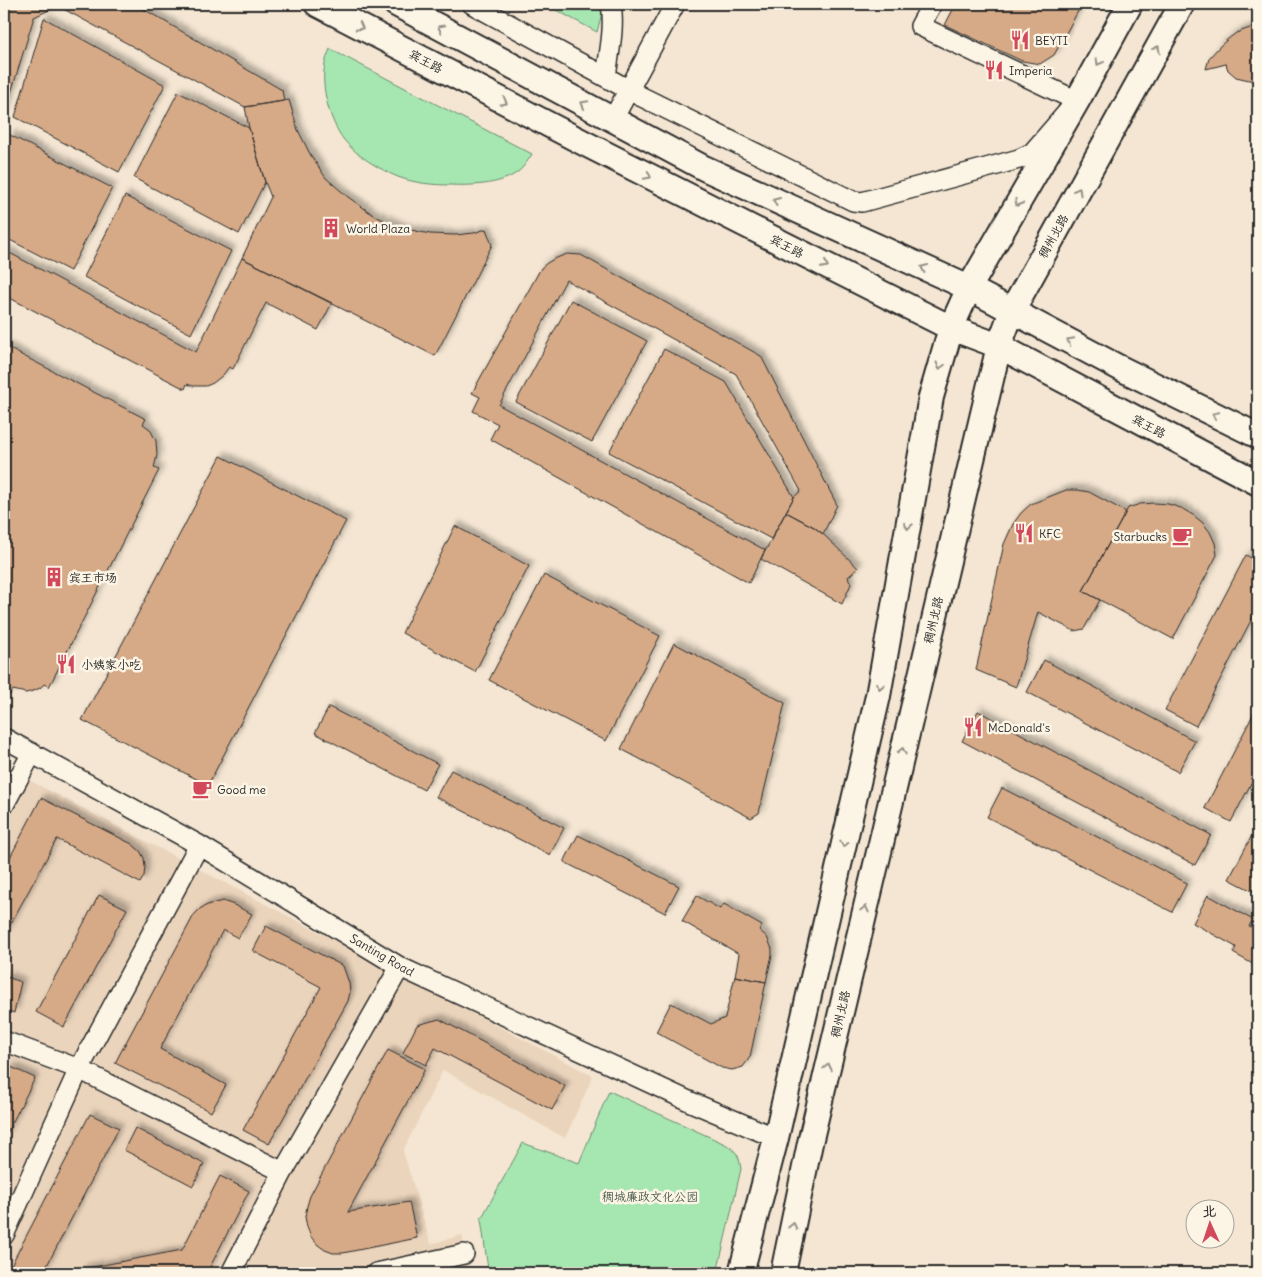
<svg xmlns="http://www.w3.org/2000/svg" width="1262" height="1277" font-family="Delius,'LXGW WenKai TC',sans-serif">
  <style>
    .built { fill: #ebd4bc }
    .green { fill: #a6e7b1; stroke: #68896e }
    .building { fill: #d6aa87; stroke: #2b2b2b; filter: url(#shadow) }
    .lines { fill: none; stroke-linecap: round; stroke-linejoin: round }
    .minor-casing { stroke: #2b2b2b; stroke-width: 22 }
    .major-casing { stroke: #2b2b2b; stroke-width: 28 }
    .minor { stroke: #fcf5e5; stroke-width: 19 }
    .major { stroke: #fcf5e5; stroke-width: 24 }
    .oneway { stroke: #949088 }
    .labels { text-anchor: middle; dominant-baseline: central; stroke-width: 5; stroke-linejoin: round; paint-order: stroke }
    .poi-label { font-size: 12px; fill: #2b2b2b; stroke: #fcf5e5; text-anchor: start }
    .street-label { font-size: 12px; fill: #2b2b2b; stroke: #fcf5e5 }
    .park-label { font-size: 12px; fill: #4a5a4c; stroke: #fcf5e5 }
  </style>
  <defs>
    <filter id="shadow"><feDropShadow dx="4.5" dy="-4.5" stdDeviation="2.5" flood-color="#0004"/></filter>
  </defs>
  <rect width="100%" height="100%" fill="#f4e6d2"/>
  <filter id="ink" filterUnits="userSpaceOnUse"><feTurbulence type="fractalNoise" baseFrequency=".02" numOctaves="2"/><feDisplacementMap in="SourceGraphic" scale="10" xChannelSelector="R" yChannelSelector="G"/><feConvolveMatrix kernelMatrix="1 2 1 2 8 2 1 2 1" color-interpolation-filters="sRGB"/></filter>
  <g filter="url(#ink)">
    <path class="built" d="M4 767 593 1076 565 1138 443 1070 403 1151 431 1244 462 1235 469 1273H4Z"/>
    <path class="green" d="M545 4H602V13L597 32Z
      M330 49 532 154C529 159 526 163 523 167 508 185 472 186 451 185 433 185 414 183 398 177 379 169 357 156 344 140 330 122 320 87 325 64 326 59 328 54 330 49Z
      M609 1091 725 1144C737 1151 739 1155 741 1169L717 1273H472L488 1269 481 1219 523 1143 579 1163Z"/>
    <path class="building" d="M4 4H135L282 90 284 101 245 107 58 6 34 17 4 116Z
      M956 4H1082L1054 55 1040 64 1022 61 945 25Z
      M44 18 165 85 119 172 15 117Z
      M1258 25V82L1236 77 1228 70 1226 64 1206 69 1209 58 1221 45 1228 39 1236 33Z
      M178 92 249 128 265 182 239 234 134 178Z
      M289 100 298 130 310 154 326 178 348 197 375 216 402 228 430 234 455 235 474 233 486 229 492 245 435 356 242 258 271 197 265 182 249 128 245 107Z
      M10 135 112 188 70 271 4 237V155Z
      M125 196 231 251 191 334 84 277Z
      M4 250 196 352 242 258 332 303 318 330 266 303 233 369 229 367 223 375 213 383 206 386H193L187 384 185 389 4 295Z
      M567 254 581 255 761 356 837 505 823 534 814 527 786 512 794 497 801 491 736 374 566 280 499 405 765 550 749 583 490 439 498 424 473 411 480 397 472 393 541 268 547 263 554 259Z
      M571 300 647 341 592 442 516 402Z
      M4 346 146 419 143 424 150 429 156 441 157 455 154 468 159 470 49 687 44 684 40 688 33 691 26 693 13 690 10 695 4 692Z
      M664 349 726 382 794 497 771 539 609 452Z
      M221 456 346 521 208 785 82 720Z
      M1066 490H1078L1089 492 1126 512 1083 591 1100 600 1084 629 1074 631 1038 612 1016 687 976 670 1004 544 1013 524 1021 513 1031 504Z
      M1154 503 1168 504 1181 508 1193 515 1203 523 1210 532 1215 543 1217 555 1173 639 1083 591 1128 508 1140 504Z
      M786 512 814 527 823 534 858 568 848 577 851 584 842 604 761 559Z
      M455 526 529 566 475 672 402 633Z
      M1246 555 1258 562V607L1196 726 1165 710Z
      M544 575 660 636 606 741 489 680Z
      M674 643 785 703 759 813 751 818 621 749Z
      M1044 660 1195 741 1178 772 1027 692Z
      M1258 705V770L1231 822 1205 808Z
      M329 707 438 764 424 790 315 733Z
      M978 711 1211 835 1195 865 962 741Z
      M451 770 564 828 550 855 436 797Z
      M1002 788 1187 883 1172 912 987 817Z
      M41 798 132 844 140 851 144 858 145 867 144 876 140 883 57 839 4 936V869Z
      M1258 824V894L1229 879Z
      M578 835 679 886 665 913 564 862Z
      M99 895 127 909 64 1027 36 1012Z
      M1208 895 1253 920 1249 926 1258 931V967L1233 953 1236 947 1193 923Z
      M697 896 720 909 724 904 762 926 759 930 767 937 772 949V955L766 982 735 976 739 954 682 921Z
      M223 901 234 905 252 914 238 938 223 930 160 1049 226 1085 211 1112 115 1063 194 915 201 908 210 904Z
      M266 926 343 966 349 983 350 992 348 1001 269 1144 243 1130 321 987 253 951Z
      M4 976 21 982 14 1013 4 1009Z
      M735 976 766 982 750 1057 743 1067 732 1070 722 1068 656 1032 671 1003 711 1024 725 1018Z
      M439 1019 565 1086 552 1110 435 1048 426 1065 403 1053 417 1025Z
      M388 1050 425 1069 348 1212 409 1202 417 1238 343 1253H333L325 1250 318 1245 311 1237 307 1227 305 1217 307 1206 310 1196Z
      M11 1067 35 1078 4 1139V1080Z
      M90 1114 119 1128 43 1273H7Z
      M135 1128 204 1164 193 1186 124 1150Z
      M220 1176 249 1191 210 1267 205 1273H80L82 1269 182 1250Z"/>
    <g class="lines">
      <defs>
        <path id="minor" d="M472 4 642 97 853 201 862 202 1019 159 1032 153 1077 101 920 26 932 4
          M606 77C609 53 615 28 611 4
          M613 119 675 4
          M4 738 199 845 400 967 691 1102 776 1138
          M4 805 32 753
          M4 1041 79 1069 283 1172
          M4 1235 79 1069 199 845
          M231 1273 283 1172 400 967
          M376 1273 464 1254"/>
        <path id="major" d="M317 4 586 144 746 225 951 328 999 346 1258 483
          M396 4 704 168 969 288 1118 367 1258 436
          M741 1273 776 1138 878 696 931 397 951 328 969 288 1077 101 1130 4
          M783 1273 810 1143 999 346 1012 311 1182 4"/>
      </defs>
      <use href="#minor" class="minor-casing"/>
      <use href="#major" class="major-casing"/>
      <use href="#minor" class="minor"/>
      <use href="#major" class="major"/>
    </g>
    <defs><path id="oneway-chevron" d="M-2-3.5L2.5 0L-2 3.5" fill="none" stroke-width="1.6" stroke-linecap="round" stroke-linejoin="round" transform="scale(1.25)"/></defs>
    <g class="oneway">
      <use href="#oneway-chevron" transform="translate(360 27) rotate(28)"/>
      <use href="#oneway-chevron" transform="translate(441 28) rotate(-152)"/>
      <use href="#oneway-chevron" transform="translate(1157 49) rotate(-61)"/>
      <use href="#oneway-chevron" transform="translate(1099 62) rotate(119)"/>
      <use href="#oneway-chevron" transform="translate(504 102) rotate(28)"/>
      <use href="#oneway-chevron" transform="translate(584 104) rotate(-152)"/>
      <use href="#oneway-chevron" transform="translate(648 176) rotate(27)"/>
      <use href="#oneway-chevron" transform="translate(1078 191) rotate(-61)"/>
      <use href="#oneway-chevron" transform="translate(776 201) rotate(-156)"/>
      <use href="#oneway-chevron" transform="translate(1018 203) rotate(120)"/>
      <use href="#oneway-chevron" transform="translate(825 265) rotate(27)"/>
      <use href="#oneway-chevron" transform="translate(924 268) rotate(-155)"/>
      <use href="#oneway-chevron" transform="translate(1070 341) rotate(-152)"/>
      <use href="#oneway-chevron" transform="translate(940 366) rotate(106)"/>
      <use href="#oneway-chevron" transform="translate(1215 415) rotate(-154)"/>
      <use href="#oneway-chevron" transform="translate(908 526) rotate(100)"/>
      <use href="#oneway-chevron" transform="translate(880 686) rotate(100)"/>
      <use href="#oneway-chevron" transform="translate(902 751) rotate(-77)"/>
      <use href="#oneway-chevron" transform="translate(844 844) rotate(103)"/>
      <use href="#oneway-chevron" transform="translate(865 909) rotate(-77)"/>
      <use href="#oneway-chevron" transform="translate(828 1067) rotate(-77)"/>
      <use href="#oneway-chevron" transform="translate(793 1226) rotate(-78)"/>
    </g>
  </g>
  <defs>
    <symbol id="restaurant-bare" viewBox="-9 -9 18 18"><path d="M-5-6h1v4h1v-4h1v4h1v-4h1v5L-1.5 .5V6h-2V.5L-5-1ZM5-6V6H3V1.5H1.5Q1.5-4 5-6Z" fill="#d1495b" stroke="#fcf5e5" stroke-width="2.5" paint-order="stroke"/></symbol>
    <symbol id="building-bare" viewBox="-9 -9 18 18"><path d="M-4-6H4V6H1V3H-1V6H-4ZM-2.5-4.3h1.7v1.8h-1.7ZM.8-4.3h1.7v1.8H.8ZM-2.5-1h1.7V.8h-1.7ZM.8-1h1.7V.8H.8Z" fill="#d1495b" stroke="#fcf5e5" stroke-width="2.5" paint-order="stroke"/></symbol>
    <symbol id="cafe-bare" viewBox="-9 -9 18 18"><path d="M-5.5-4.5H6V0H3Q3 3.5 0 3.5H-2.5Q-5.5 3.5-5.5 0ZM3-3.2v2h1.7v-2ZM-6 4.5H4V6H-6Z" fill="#d1495b" stroke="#fcf5e5" stroke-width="2.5" paint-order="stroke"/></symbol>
  </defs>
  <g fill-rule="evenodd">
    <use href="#restaurant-bare" x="1006" y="26" width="28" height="28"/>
    <use href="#restaurant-bare" x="980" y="56" width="28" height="28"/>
    <use href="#building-bare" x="317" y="214" width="28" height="28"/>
    <use href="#restaurant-bare" x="1010" y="519" width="28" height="28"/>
    <use href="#cafe-bare" x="1168" y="522" width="28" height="28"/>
    <use href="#building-bare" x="40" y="563" width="28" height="28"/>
    <use href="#restaurant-bare" x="52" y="650" width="28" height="28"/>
    <use href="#restaurant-bare" x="959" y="713" width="28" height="28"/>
    <use href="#cafe-bare" x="188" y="775" width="28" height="28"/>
  </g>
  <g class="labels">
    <g class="poi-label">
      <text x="1035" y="40">BEYTI</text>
      <text x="1009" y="70">Imperia</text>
      <text x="346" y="228">World Plaza</text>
      <text x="1039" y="533">KFC</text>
      <text x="1167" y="536" text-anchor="end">Starbucks</text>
      <text x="69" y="577">宾王市场</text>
      <text x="81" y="664">小姨家小吃</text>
      <text x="988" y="727">McDonald's</text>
      <text x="217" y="789">Good me</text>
    </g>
    <g class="street-label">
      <text transform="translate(426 61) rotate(28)">宾王路</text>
      <text transform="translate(1053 236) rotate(-61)">稠州北路</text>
      <text transform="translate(787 246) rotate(27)">宾王路</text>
      <text transform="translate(1149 426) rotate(28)">宾王路</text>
      <text transform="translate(933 620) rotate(-77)">稠州北路</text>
      <text transform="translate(382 955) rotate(30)">Santing Road</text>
      <text transform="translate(840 1014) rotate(-77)">稠州北路</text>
    </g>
    <g class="park-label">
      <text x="650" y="1196">稠城廉政文化公园</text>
    </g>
  </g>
  <rect width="1262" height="1277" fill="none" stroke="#fcf5e5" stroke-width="20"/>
  <rect x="10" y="10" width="1242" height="1257" fill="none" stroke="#2b2b2b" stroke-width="2" filter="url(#ink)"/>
  <g transform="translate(1210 1224) rotate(357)"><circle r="24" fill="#fcf5e5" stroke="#a8a49b"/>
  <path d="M0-4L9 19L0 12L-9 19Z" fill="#d1495b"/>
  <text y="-8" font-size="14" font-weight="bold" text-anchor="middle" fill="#2b2b2b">北</text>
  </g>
</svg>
